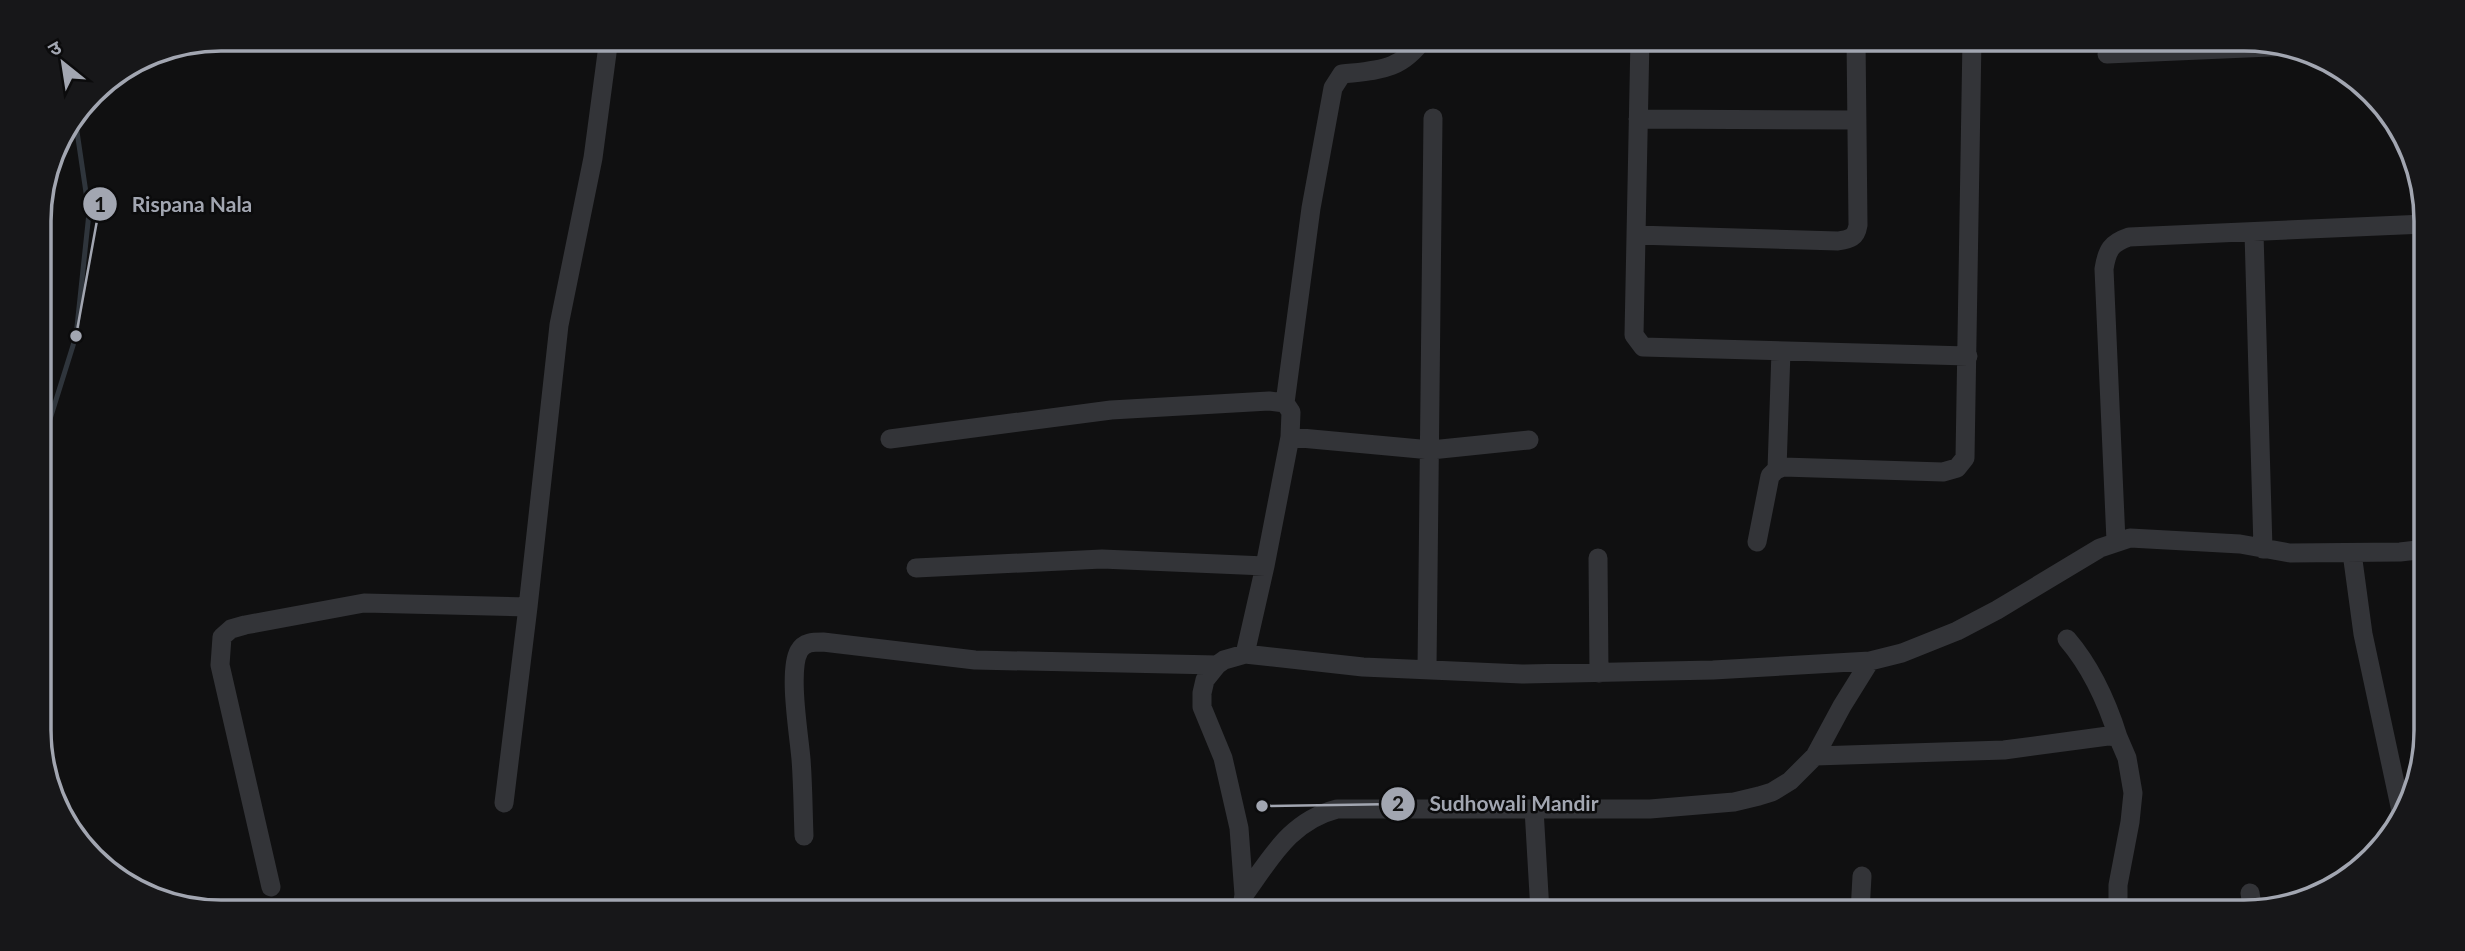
<svg xmlns="http://www.w3.org/2000/svg" width="2465" height="951" font-family="Lato,'Noto Sans Devanagari',sans-serif">
  <style>
    .lines { fill: none; stroke-linecap: round; stroke-linejoin: round }
    .stream { stroke: #2f353c; stroke-width: 5 }
    .street { stroke: #333438; stroke-width: 19 }
    .rim { fill: none; stroke: #a2a6b1; stroke-width: 3.5 }
    .leader { fill: none; stroke: #a2a6b1; stroke-width: 2.5 }
    .callout-dot { fill: #a2a6b1; stroke: #0b0b0c; stroke-width: 2.5 }
    .mark-label { font-size: 21px; text-anchor: middle; font-weight: bold; fill: #111 }
    .callout-label { font-size: 21px; text-anchor: middle; font-weight: bold; fill: #a2a6b1; stroke: #0b0b0c; stroke-width: 5; stroke-linejoin: round; paint-order: stroke }
  </style>
  <rect width="100%" height="100%" fill="#101011"/>
  <g class="lines">
    <path class="stream" d="M40 451 76 336 89 213 75 118"/>
    <path class="street" d="M1640 38 1634 335 1643 347 1968 356
      M2107 54 2291 46
      M1638 119 1857 120
      M2254 233 2263 549
      M1636 235 1838 241C1850 239 1856 238 1858 225L1856 38
      M1285 403 1311 208 1333 88 1342 74C1378 70 1401 71 1424 38
      M1290 437 1431 450 1529 440
      M890 439 1111 410 1269 401 1285 403 1291 412 1290 437 1265 566 1245 654
      M1777 469 1781 351
      M2116 541 2104 269C2107 250 2111 243 2129 237L2425 224
      M1757 542 1770 476 1776 470 1783 467 1943 472 1957 468 1965 458 1972 38
      M2352 553 2363 634 2401 811
      M1598 558 1599 673
      M916 568 1102 559 1265 566
      M2067 639C2091 667 2107 702 2118 737
      M1427 669 1433 118
      M1815 756 2004 750 2108 736 2118 737 2127 758 2133 793 2130 822 2118 885V912
      M504 803 528 607 559 325 593 158 609 38
      M1534 809 1540 912
      M804 836C803 810 803 785 801 759 799 735 788 671 799 651 804 642 813 642 823 642L975 660 1217 665
      M271 887 220 665 222 637 231 629 245 625 364 603 528 607
      M2250 893 2253 912
      M1244 895C1271 858 1290 821 1337 809H1650L1734 802 1759 796 1772 792 1790 781 1815 756 1842 706 1870 661
      M1350 910V912
      M1241 912 1244 895 1239 828 1223 758 1202 707V693L1205 680 1217 665 1224 660 1245 654 1363 667 1522 674 1713 670 1870 661 1902 653 1957 631 1997 610 2100 548 2130 538 2240 544 2290 553 2400 552 2426 549
      M1860 912 1862 876"/>
  </g>
  <path d="M0 0H2465V951H0ZM221 51H2244A170 170 0 0 1 2414 221V730A170 170 0 0 1 2244 900H221A170 170 0 0 1 51 730V221A170 170 0 0 1 221 51Z" fill="#171719" fill-rule="evenodd"/>
  <path class="rim" d="M221 51H2244A170 170 0 0 1 2414 221V730A170 170 0 0 1 2244 900H221A170 170 0 0 1 51 730V221A170 170 0 0 1 221 51Z"/>
  <path class="leader" d="M76 336L100 204M1262 806L1398 804"/>
  <g class="callout-dot">
    <circle cx="76" cy="336" r="7"/>
    <circle cx="1262" cy="806" r="7"/>
    <circle cx="100" cy="204" r="18"/>
    <circle cx="1398" cy="804" r="18"/>
  </g>
  <g class="mark-label">
    <text x="100" y="212">1</text>
    <text x="1398" y="811">2</text>
  </g>
  <g class="callout-label">
    <text x="192" y="212">Rispana Nala</text>
    <text x="1514" y="811">Sudhowali Mandir</text>
  </g>
  <g transform="translate(63 63) rotate(330)" stroke="#0b0b0c" stroke-width="5" paint-order="stroke">
  <path d="M0-5L12 26L0 18L-12 26Z" fill="#a2a6b1"/>
  <text y="-10" font-size="19" font-weight="bold" text-anchor="middle" fill="#a2a6b1">उ</text>
  </g>
</svg>
